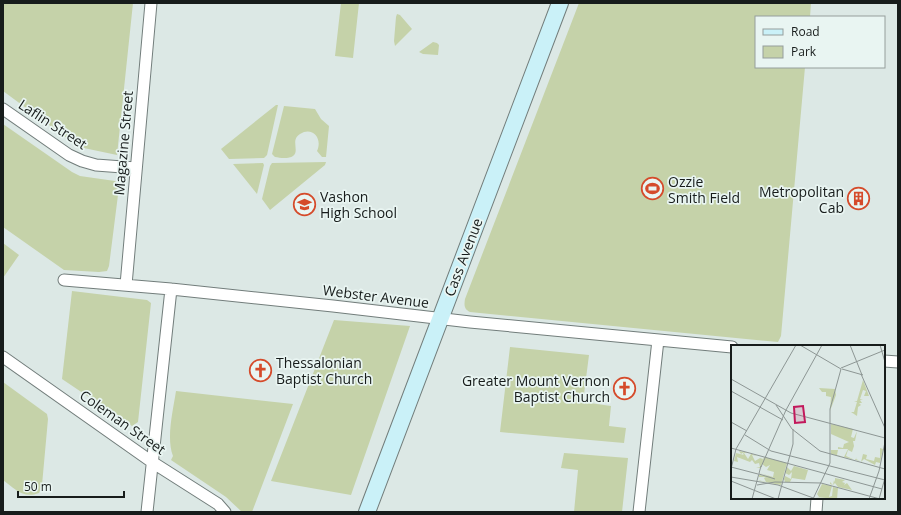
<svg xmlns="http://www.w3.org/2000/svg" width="901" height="515" font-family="'Open Sans',sans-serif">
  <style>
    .green { fill: #c5d2a9 }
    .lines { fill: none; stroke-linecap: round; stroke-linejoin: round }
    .minor-casing { stroke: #727d7b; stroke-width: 13 }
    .secondary-casing { stroke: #727d7b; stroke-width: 18 }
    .minor { stroke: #fff; stroke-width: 11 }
    .secondary { stroke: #caf1f8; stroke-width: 16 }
    .labels { text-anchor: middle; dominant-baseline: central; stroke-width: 3.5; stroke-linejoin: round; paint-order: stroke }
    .street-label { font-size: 14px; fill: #171c1b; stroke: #e9f5f2 }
    .poi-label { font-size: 14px; fill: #171c1b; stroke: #e9f5f2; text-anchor: start }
    .inset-road { fill: none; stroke: #8d9694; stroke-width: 1 }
    .view { fill: #c2185b; fill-opacity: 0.15; stroke: #c2185b; stroke-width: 2 }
    .inset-edge { fill: none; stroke: #171c1b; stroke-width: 2 }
  </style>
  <rect width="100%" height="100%" fill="#dce8e5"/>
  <path class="green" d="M3 3H133L117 155 79 147 3 91Z
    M341 3H359L353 58 335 56Z
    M579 3H811L810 17H756V67H805L781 336 778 342 470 312C464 309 464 305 465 299Z
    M397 14 400 15 412 29 395 46 394 41 396 17Z
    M433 42 437 43 439 45 438 55 423 54 419 52Z
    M276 105H278L267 155 264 158 229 159 221 149Z
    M284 106 315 109 321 119 329 126 326 157H322L317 151C323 138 312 126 300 134 290 140 300 151 293 156 289 159 280 158 275 157L272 154Z
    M3 124 72 172 80 176 115 181 119 187 109 266 107 271 99 272 64 270 3 227Z
    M326 162 325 165 270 210 262 199 270 166 272 163Z
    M263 163 264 165 257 194 233 164Z
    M3 243 19 255 3 278Z
    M72 291 147 300 151 303 138 422 132 426 62 379Z
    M334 320 410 326 351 495 271 481Z
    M510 347 589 355 583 402 611 406 609 426 626 428 624 443 500 432Z
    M3 382 47 414 48 419 42 485 39 493C23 499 15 489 3 480Z
    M176 391 293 404 252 512H242L226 497 171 460 173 456C166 438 173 411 176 391Z
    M564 453 628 458 622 512H574L578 470 561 468Z"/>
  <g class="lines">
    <defs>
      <path id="minor" d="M3 109 69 155 82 161 96 165 136 168
        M64 280 171 289 333 306 470 322 732 347
        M126 285 151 3
        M3 357 152 462 218 504 225 512
        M884 361 898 362
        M147 512 171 289
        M639 512 658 340
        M816 512 817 498"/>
      <path id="secondary" d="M367 512 560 3"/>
    </defs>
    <use href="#minor" class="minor-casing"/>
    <use href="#secondary" class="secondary-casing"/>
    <use href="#minor" class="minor"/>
    <use href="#secondary" class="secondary"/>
  </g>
  <defs>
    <symbol id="stadium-ring" viewBox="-11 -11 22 22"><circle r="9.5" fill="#e9f5f2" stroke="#d54b2b" stroke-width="1.5"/><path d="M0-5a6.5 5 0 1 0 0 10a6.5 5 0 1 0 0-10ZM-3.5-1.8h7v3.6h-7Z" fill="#d54b2b"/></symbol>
    <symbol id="building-ring" viewBox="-11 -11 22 22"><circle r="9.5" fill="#e9f5f2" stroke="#d54b2b" stroke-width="1.5"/><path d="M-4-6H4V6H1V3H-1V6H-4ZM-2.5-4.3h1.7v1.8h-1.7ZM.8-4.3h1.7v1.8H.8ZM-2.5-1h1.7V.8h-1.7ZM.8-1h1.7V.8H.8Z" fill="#d54b2b"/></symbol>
    <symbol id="school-ring" viewBox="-11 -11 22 22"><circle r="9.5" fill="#e9f5f2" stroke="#d54b2b" stroke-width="1.5"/><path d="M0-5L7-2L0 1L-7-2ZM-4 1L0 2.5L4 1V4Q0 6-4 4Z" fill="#d54b2b"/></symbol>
    <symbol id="church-ring" viewBox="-11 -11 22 22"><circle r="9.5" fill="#e9f5f2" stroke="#d54b2b" stroke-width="1.5"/><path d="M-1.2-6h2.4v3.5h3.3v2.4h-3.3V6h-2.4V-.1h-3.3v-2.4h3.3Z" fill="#d54b2b"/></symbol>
  </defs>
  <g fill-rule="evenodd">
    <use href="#stadium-ring" x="640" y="176" width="25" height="25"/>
    <use href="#building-ring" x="846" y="186" width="25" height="25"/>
    <use href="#school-ring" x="292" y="192" width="25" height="25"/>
    <use href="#church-ring" x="248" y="358" width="25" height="25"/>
    <use href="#church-ring" x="612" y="376" width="25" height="25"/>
  </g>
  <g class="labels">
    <g class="street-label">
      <text transform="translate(53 124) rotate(33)">Laflin Street</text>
      <text transform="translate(123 143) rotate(-85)">Magazine Street</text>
      <text transform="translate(463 257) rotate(-69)">Cass Avenue</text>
      <text transform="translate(376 296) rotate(7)">Webster Avenue</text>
      <text transform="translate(123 422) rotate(35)">Coleman Street</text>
    </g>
    <g class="poi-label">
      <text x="668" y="181">Ozzie<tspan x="668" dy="16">Smith Field</tspan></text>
      <text x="844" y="191" text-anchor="end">Metropolitan<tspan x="844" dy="16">Cab</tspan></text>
      <text x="320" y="196">Vashon<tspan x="320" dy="16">High School</tspan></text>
      <text x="276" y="362">Thessalonian<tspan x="276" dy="16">Baptist Church</tspan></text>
      <text x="610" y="380" text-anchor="end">Greater Mount Vernon<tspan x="610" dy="16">Baptist Church</tspan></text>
    </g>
  </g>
  <g transform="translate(731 345)">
    <rect width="154" height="154" fill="#dce8e5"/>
    <path d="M132 35 138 51H133L135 46 132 45 129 54 132 55H129L131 58H128L130 60 127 62 126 71 120 67H123L126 57 123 56H126ZM88 43 104 44 105 50 99 66 100 52 95 51V47H91ZM100 79 122 84 120 92 123 93 126 86 124 96H122L123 101 128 103 123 101 121 107 117 105 115 111 124 115 126 112 125 114 129 116 100 109V105H107L106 110 113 112 117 104H107V102L112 103 113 99 118 97 100 89ZM149 103 152 104 149 118 145 117 144 120 133 114 130 117 132 109 136 110 135 114 143 116 144 112 149 113ZM8 106 18 108H13L17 114 20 109H21L27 111 21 110 24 116 29 113 32 114 31 117 33 112 56 118 50 140 29 136 27 135 35 137 33 133 35 132H28V130L37 131 28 128 42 132 43 127 36 125 39 120 35 122 31 119 30 124V121L29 123 25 122H29L28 118 24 119 21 115 19 117 6 112 7 117 3 116 5 108 13 110 12 109 13 107 10 109ZM63 121 77 125 74 135 61 133 59 137H54L53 134 52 137 54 131 60 134 61 127 58 130 54 128 56 122 60 126ZM104 133 114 135 111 137 114 138 113 140 116 138 121 145 107 142 104 138 102 140 99 139V137L102 140 103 135 104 137ZM91 139 101 141 98 152 101 151 102 142 107 143 106 154 84 152H88L86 149Z" fill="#c5d2a9"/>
    <path class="inset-road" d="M69 0 110 24M119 0 131 30M149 0 154 17M110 23 154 5M111 24 132 30M130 29 154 83M0 34 60 68 154 93M0 46 52 75M45 60 61 84 89 106 154 124M0 77 16 86M14 90 40 106 154 135M0 103 151 144M0 122 27 129M30 122 55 65 91 0M0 124 5 104 65 0M28 129 44 134M0 132 47 140 85 154M0 136 45 154M26 140 44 137 90 138 149 154M21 154 30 121M47 154 62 99V84M82 154 99 118V64L110 24M138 154 148 126 154 97M148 154 154 133"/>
    <path class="view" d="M72 61 74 77 64 78 63 62Z"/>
    <rect width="154" height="154" class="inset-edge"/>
  </g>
  <rect width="901" height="515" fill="none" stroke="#171c1b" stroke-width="8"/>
  <rect x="755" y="16" width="130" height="52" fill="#e9f5f2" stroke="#959e9c"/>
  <rect x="763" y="29" width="20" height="6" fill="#caf1f8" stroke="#959e9c"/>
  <text x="791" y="36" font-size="12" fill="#171c1b">Road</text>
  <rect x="763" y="46" width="20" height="12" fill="#c5d2a9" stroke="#959e9c"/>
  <text x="791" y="56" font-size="12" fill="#171c1b">Park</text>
  <path d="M18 491v6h106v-6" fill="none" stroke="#171c1b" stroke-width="2"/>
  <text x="24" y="491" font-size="12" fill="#171c1b" stroke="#e9f5f2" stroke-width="3" paint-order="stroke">50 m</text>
</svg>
